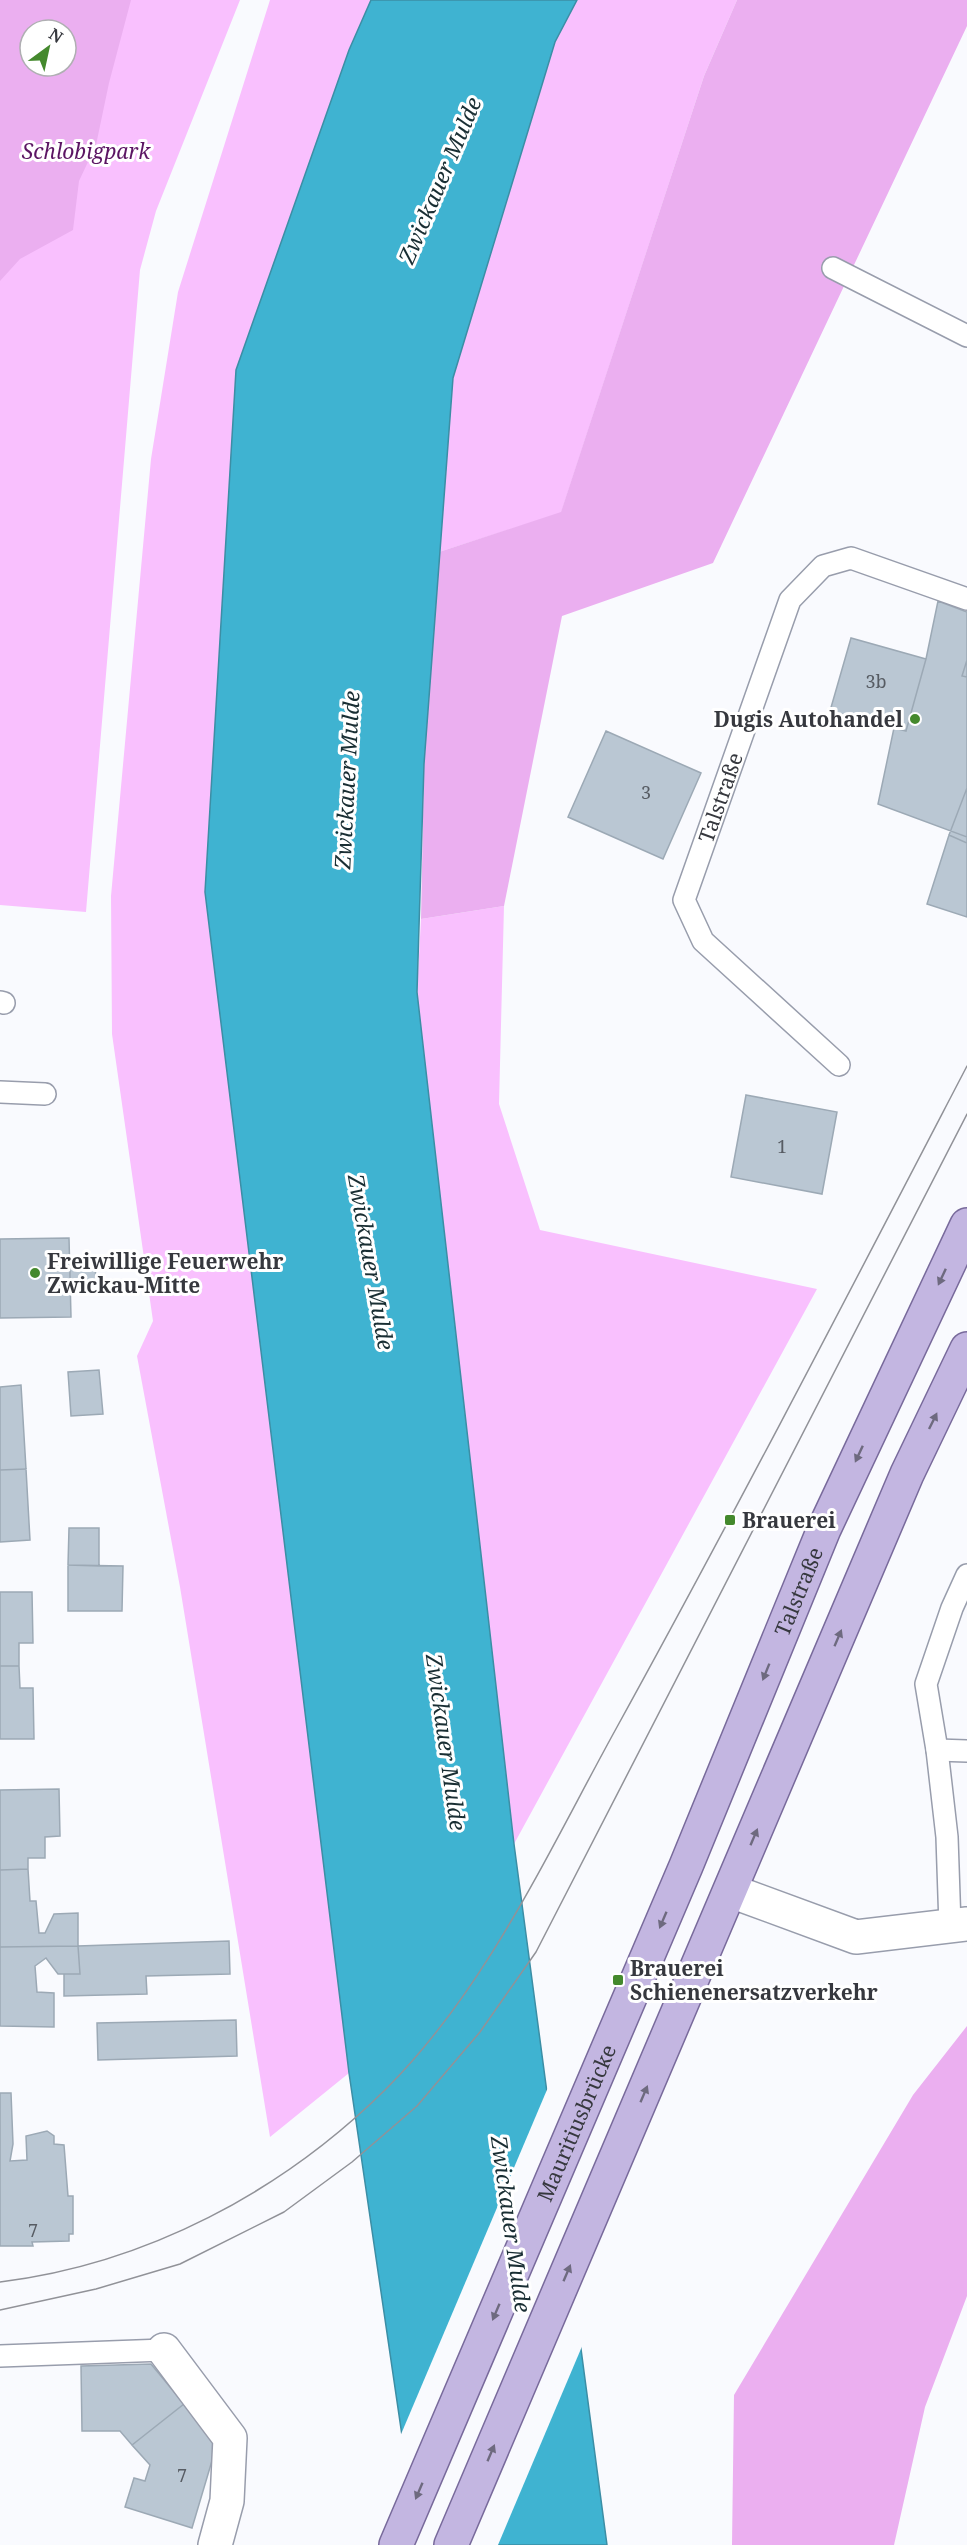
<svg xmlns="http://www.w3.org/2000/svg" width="967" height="2545" font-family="'Noto Serif',serif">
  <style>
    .green { fill: #f9c0fe; fill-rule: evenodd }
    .forest { fill: #ebaff0; fill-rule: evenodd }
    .water { fill: #3fb3d1; stroke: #3c8ea5; stroke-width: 1.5 }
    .pier { fill: #f9fafe }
    .building { fill: #bac7d3; stroke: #9ca9b5; stroke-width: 1.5 }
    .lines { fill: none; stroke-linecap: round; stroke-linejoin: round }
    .service-casing { stroke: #989dac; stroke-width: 24 }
    .minor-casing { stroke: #989dac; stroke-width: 36 }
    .primary-casing { stroke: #786a9b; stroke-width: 36 }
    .service { stroke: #fff; stroke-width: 21 }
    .minor { stroke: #fff; stroke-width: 33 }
    .primary { stroke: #c3b6e1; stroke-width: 33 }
    .tram { stroke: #919298; stroke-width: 1.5 }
    .oneway { fill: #6e6a7f }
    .poi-dot { fill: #44892d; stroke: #fff; stroke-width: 2 }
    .labels { text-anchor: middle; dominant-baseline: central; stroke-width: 6; stroke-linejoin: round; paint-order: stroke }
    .number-label { font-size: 18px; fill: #575c63 }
    .park-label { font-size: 21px; font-style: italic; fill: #5b1563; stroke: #fff }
    .poi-label { font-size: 21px; font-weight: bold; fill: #36383e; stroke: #fff; text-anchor: start }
    .street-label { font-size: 21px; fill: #36383e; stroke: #fff }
    .water-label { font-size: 22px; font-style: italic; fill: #192e33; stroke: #fff }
  </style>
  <rect width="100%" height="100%" fill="#f9fafe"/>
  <path class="green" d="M0 0H240L156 211 140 270 86 912 0 905ZM30 30H66V66H30Z
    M270 0H371L349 50 236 370 205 892 349 2073 270 2137 180 1587 137 1356 153 1321 112 1034 111 896 151 459 178 292Z
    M577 0H737L704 76 561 513 439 552 453 378 555 42Z
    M504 906 499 1104 540 1230 817 1289 514 1844 417 992 421 919Z"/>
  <path class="forest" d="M0 0H131L109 83 96 145 79 181 73 230 20 259 0 281ZM30 30H66V66H30Z
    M737 0H967V26L713 563 562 616 504 906 421 919 424 764 439 552 561 512 704 76Z
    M967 2026V2296L925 2407 894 2545H732L734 2395 913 2095Z"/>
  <path class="water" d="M371 0H577L555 42 453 378 424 764 417 992 514 1844 607 2545H418L349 2073 205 892 236 370 349 50Z"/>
  <path class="pier" d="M549 2085 583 2344 498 2545H415L399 2439Z"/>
  <path class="building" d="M938 601 967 612V837L878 804 894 728 830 711 851 638 926 659Z
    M851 638 926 659 906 731 830 711Z
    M967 660V677L962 676Z
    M606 731 701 773 663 859 568 817Z
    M967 788V843L949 835Z
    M949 835 967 843V917L927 904Z
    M746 1095 837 1112 822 1194 731 1177Z
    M69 1238 71 1317 0 1318V1239Z
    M70 1258H95L96 1288 70 1289Z
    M99 1370 103 1414 71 1416 68 1372Z
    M21 1385 26 1469 0 1470V1387Z
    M26 1469 30 1540 0 1542V1470Z
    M69 1528H99V1566L68 1565Z
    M68 1565 123 1566 122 1611H68Z
    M0 1592H32L33 1643H19V1666H0Z
    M0 1666H19L20 1688H33L34 1739H0Z
    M59 1789 60 1836 45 1837V1858H28V1869L0 1870V1790Z
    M28 1869 30 1901H36L39 1933H45L54 1914 78 1913V1946L0 1947V1870Z
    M229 1941 230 1974 146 1976 147 1994 64 1996V1974H80L78 1946Z
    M78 1946 80 1974H58L46 1958 35 1966 37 1992 54 1993V2027L0 2026V1947Z
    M236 2020 237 2056 98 2060 97 2023Z
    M0 2093H11L13 2144 10 2161 27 2160 26 2136 47 2131 54 2136V2144L64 2145 68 2196H73V2234H69V2241L32 2242 33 2246H0Z
    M151 2364 184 2404 132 2445 120 2431H82L81 2366Z
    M184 2404 217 2444 192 2528 125 2507 134 2478 145 2481 150 2465 132 2445Z"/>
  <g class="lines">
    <defs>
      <g id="service">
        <path d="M833 268 967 336"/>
        <path d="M0 1002 4 1003"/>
        <path id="s1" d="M839 1065 703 941 684 900 790 600 823 566 851 558 967 599"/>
        <path d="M0 1092 45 1094"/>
        <path d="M937 1750 967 1751"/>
        <path d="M950 1926 947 1837 937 1750 926 1684 952 1608 967 1575"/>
        <path d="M0 2356 164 2350"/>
      </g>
      <path id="minor" d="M731 1891 856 1937 967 1924
        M164 2350 230 2438 227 2501 215 2545"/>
      <g id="primary">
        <path id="s2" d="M396 2545 686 1866 824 1529 967 1225"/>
        <path d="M451 2545 907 1474 967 1349"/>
      </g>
    </defs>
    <use href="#service" class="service-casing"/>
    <use href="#minor" class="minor-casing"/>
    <use href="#primary" class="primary-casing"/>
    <use href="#service" class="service"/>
    <use href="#minor" class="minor"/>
    <use href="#primary" class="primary"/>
    <path class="tram" d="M0 2282C146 2264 282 2192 386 2089 487 1988 548 1852 617 1727 737 1509 852 1287 967 1066
      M0 2310 96 2289 180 2264 284 2212 352 2162 417 2106 480 2032 536 1952 967 1114"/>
  </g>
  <defs><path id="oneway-solid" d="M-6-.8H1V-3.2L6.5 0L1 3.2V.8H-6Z" transform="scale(1.5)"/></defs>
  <g class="oneway">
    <use href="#oneway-solid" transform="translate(942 1277) rotate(115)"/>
    <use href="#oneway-solid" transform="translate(933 1421) rotate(-64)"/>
    <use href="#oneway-solid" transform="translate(859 1454) rotate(115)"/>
    <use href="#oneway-solid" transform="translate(838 1638) rotate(-67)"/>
    <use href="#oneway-solid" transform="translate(766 1672) rotate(112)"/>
    <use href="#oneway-solid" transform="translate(754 1837) rotate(-67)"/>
    <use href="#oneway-solid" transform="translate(663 1920) rotate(113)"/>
    <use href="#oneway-solid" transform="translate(644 2094) rotate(-67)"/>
    <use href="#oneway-solid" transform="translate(567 2273) rotate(-67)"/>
    <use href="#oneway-solid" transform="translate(496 2312) rotate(113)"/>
    <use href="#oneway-solid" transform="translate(491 2453) rotate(-67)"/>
    <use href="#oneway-solid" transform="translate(419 2491) rotate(113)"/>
  </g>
  <g class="poi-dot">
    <circle cx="915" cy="719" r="6"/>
    <circle cx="35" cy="1273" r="6"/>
    <rect x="724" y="1514" width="12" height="12" rx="3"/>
    <rect x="612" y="1974" width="12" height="12" rx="3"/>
  </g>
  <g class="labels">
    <g class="number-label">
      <text x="876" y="681">3b</text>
      <text x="646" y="792">3</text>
      <text x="782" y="1146">1</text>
      <text x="33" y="2230">7</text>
      <text x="182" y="2475">7</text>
    </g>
    <g class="park-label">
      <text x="86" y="151">Schlobigpark</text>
    </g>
    <g class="poi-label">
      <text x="903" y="719" text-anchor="end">Dugis Autohandel</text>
      <text x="47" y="1261">Freiwillige Feuerwehr<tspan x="47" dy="24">Zwickau-Mitte</tspan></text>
      <text x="742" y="1520">Brauerei</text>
      <text x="630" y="1968">Brauerei<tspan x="630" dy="24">Schienenersatzverkehr</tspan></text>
    </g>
    <g class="street-label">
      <text stroke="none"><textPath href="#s1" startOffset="338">Talstraße</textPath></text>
      <text stroke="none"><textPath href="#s2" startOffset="1035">Talstraße</textPath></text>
      <text stroke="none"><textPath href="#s2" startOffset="459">Mauritiusbrücke</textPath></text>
    </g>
    <g class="water-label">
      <text transform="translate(439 180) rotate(-67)">Zwickauer Mulde</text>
      <text transform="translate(346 780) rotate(-87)">Zwickauer Mulde</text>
      <text transform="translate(372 1262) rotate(80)">Zwickauer Mulde</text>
      <text transform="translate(447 1742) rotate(82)">Zwickauer Mulde</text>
      <text transform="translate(512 2224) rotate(82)">Zwickauer Mulde</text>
    </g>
  </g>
  <g transform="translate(48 48) rotate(33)"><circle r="28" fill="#ffffff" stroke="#afafb2" stroke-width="1.5"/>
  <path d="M0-4.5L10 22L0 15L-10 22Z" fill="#44892d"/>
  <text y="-9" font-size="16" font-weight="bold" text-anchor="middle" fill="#36383e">N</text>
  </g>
</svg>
